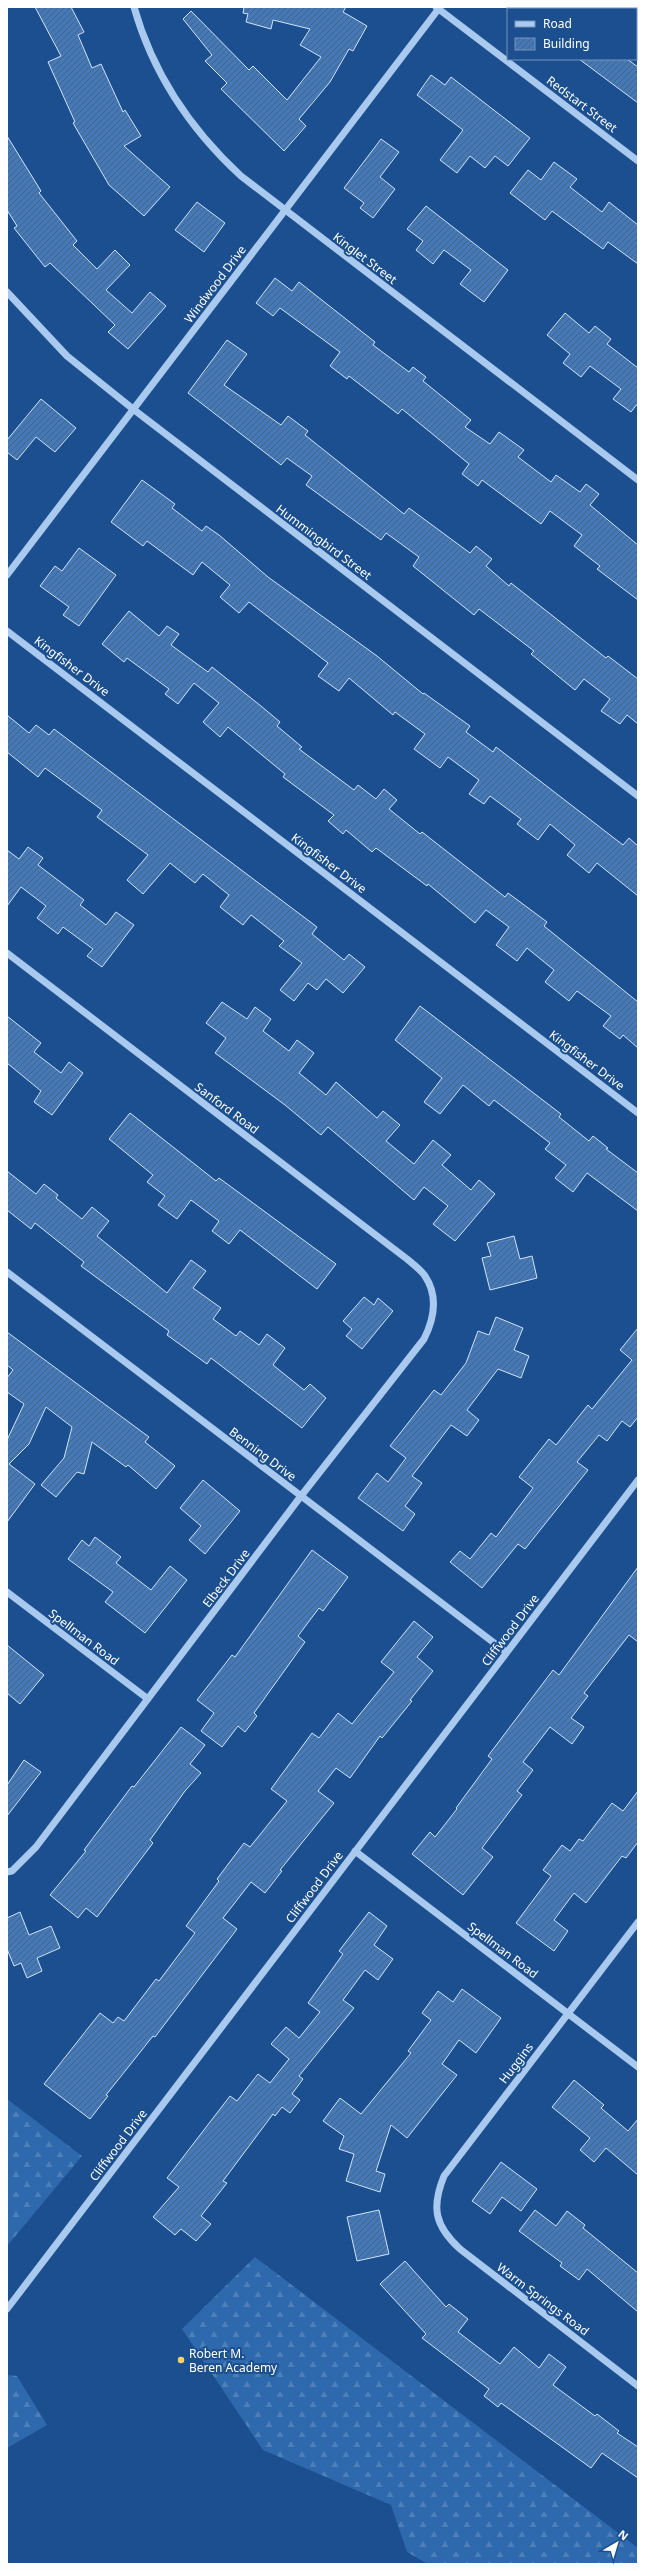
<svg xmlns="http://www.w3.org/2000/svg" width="645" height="2571" font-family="'Noto Sans',sans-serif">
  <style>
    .forest { fill: url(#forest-firs) }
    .building { fill: url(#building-hatch); stroke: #cfe3fa }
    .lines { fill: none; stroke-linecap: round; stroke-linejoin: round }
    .minor { stroke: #a9c9ee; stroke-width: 7 }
    .poi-dot { fill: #ffd166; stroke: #1b4f8f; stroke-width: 1.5 }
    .labels { text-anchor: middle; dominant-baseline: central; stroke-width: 4; stroke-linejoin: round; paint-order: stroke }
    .street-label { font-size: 12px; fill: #fff; stroke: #1b4f8f }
    .poi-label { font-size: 12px; fill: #fff; stroke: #1b4f8f; text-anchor: start }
  </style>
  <defs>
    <pattern id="forest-firs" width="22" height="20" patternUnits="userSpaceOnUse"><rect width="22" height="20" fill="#2e69ad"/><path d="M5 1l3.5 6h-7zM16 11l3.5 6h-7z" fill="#4d80b9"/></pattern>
    <pattern id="building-hatch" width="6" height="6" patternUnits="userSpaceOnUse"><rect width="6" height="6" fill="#4478b7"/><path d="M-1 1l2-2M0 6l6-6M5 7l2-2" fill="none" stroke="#486282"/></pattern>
  </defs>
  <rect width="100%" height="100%" fill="#1b4f8f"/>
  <path class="forest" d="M7 2099 82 2156 7 2246Z
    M255 2257 638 2548V2564H428L407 2552 391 2505 263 2450 182 2329Z
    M7 2375 17 2376 47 2425 7 2448Z"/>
  <path class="building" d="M35 7H71L84 32 78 35 92 68 101 64 123 112 125 110 141 136 124 146 170 187 144 216 109 185 73 123 75 122 48 62 61 56Z
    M244 7H346L343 12 367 26 353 51 349 49 330 82 299 119 306 126 284 151 221 89 227 83 205 61 212 55 183 19 191 11 249 70 253 66 287 100 321 57 300 45 310 29 273 20 271 29 246 22 248 14 243 13Z
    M579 59H627L638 67V103Z
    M431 75 445 85 451 77 530 138 508 166 495 156 485 168 470 156 457 173 440 160 463 130 417 95Z
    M7 136 41 191 39 193 77 241 73 245 97 269 115 250 130 265 106 290 132 313 150 292 166 306 128 349 108 332 115 325 50 263 45 267 14 228 17 226 7 210Z
    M381 139 399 152 380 177 395 189 373 218 360 208 364 203 344 188Z
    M554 162 577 179 570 187 602 212 609 202 638 225V264L608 242 603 249 552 211 545 220 510 193 528 170 541 180Z
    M197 202 225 223 204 252 175 230Z
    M426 206 508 270 484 302 460 284 471 270 444 250 433 264 416 250 423 241 407 229Z
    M275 278 292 291 299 282 375 342 373 345 409 372 413 367 426 377 423 381 471 420 465 427 490 444 499 432 524 450 518 457 551 482 556 475 580 492 586 484 599 494 590 505 638 545V600L597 569 600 566 574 546 582 535 550 511 541 524 482 480 478 486 462 474 469 464 402 409 398 414 349 376 347 379 330 366 340 352 280 308 273 316 256 303Z
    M565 313 589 333 595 326 611 339 607 344 638 368V403L631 412 613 399 621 389 590 366 581 377 563 363 570 354 547 335Z
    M227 340 247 354 224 385 281 425 288 416 308 431 305 435 404 514 409 508 470 553 476 546 492 559 486 566 509 586 511 583 606 658 608 656 638 679V724L627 715 620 724 601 711 610 699 584 679 575 690 531 654 534 651 479 609 474 615 413 566 419 557 386 533 381 540 306 485 312 476 287 458 281 465 188 393Z
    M41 399 76 428 55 452 36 437 17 460 7 452V440Z
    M142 480 175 504 172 508 202 531 206 526 219 535 268 577 377 656 423 694 424 693 470 726 466 732 493 752 496 747 623 845 629 838 638 846V896L597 863 589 873 567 855 575 845 550 824 538 840 517 824 521 819 490 796 484 804 469 794 479 780 448 757 440 768 414 749 425 734 395 712 393 715 349 678 339 691 318 676 328 663 249 602 239 613 220 597 230 585 202 562 193 575 147 541 143 546 111 522Z
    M79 548 116 575 79 626 63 615 69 607 40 586 55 566 62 571Z
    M129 611 159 636 167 626 179 634 171 645 208 672 212 667 261 706 280 722 277 726 302 747 299 749 354 790 358 785 376 799 384 789 397 800 389 809 420 834 422 832 505 897 508 893 547 922 544 926 638 1002V1048L623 1035 620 1039 603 1026 611 1016 577 991 569 1001 545 982 554 970 527 948 517 961 496 945 509 927 486 910 475 923 428 884 427 886 376 848 372 852 346 830 343 834 328 821 334 815 283 777 285 774 228 727 220 737 203 722 219 703 194 683 178 704 165 694 169 689 127 658 124 662 102 644Z
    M7 715 29 733 36 725 49 735 54 729 317 927 312 934 344 960 349 954 365 967 343 993 326 979 317 990 308 983 294 1001 280 990 302 963 279 946 284 941 251 915 243 925 220 907 229 895 203 874 195 883 170 863 143 894 127 880 148 855 97 817 102 810 45 768 38 777 7 752Z
    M28 847 43 858 38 865 84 900 80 905 106 925 116 912 134 925 102 967 87 956 93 949 63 927 58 934 37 918 46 906 21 887 7 906V850L19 859Z
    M222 1002 247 1019 255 1007 271 1019 263 1031 289 1051 297 1040 314 1053 299 1073 326 1095 336 1082 377 1118 383 1111 400 1125 386 1141 414 1164 433 1140 451 1155 442 1165 471 1190 479 1180 495 1194 455 1241 433 1224 448 1206 424 1187 414 1200 328 1127 321 1135 285 1105 215 1053 226 1038 206 1023Z
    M420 1006 561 1114 559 1117 589 1141 593 1136 608 1148 606 1149 638 1173V1211L587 1173 573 1192 555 1178 566 1165 545 1149 550 1143 494 1100 489 1106 463 1085 440 1114 424 1102 442 1078 395 1040Z
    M7 1016 41 1043 34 1052 61 1073 69 1062 83 1073 52 1115 34 1102 41 1091 7 1063Z
    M130 1113 216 1181 219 1178 336 1264 317 1289 240 1230 229 1244 212 1231 219 1221 191 1200 177 1219 158 1205 165 1196 147 1182 153 1175 109 1139Z
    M7 1171 36 1194 44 1184 58 1195 56 1198 82 1219 92 1207 109 1221 97 1236 167 1293 191 1260 206 1271 193 1288 221 1308 213 1319 236 1336 240 1331 259 1345 267 1334 285 1348 273 1365 304 1390 310 1384 326 1398 302 1428 211 1358 207 1364 167 1335 169 1331 81 1266 84 1262 35 1223 31 1229 7 1210Z
    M514 1236 520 1259 532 1256 537 1278 490 1290 482 1258 491 1256 487 1243Z
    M364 1297 374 1305 378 1298 393 1311 362 1349 346 1336 352 1329 343 1321Z
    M496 1317 523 1328 514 1350 529 1356 521 1378 498 1369 467 1410 479 1420 467 1436 451 1425 412 1476 422 1483 405 1506 415 1514 403 1531 358 1498 377 1473 388 1482 406 1458 390 1446 434 1390 441 1395 466 1363 478 1331 489 1335Z
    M638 1328V1417L630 1427 622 1421 607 1441 599 1435 577 1462 588 1470 525 1549 518 1544 482 1588 450 1562 460 1551 470 1559 491 1533 496 1537 533 1488 519 1477 549 1439 556 1445 588 1405 592 1409 632 1360 620 1350Z
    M7 1332 149 1437 145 1442 175 1466 156 1489 128 1465 126 1467 92 1442 84 1474 77 1472 56 1497 41 1485 64 1458 72 1427 46 1407 29 1444 9 1464 35 1484 7 1522V1440L24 1404 7 1392V1378L13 1370 7 1365Z
    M203 1480 240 1511 205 1554 189 1540 201 1526 180 1508Z
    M95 1537 121 1557 116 1563 151 1590 170 1566 187 1580 145 1633 105 1602 113 1592 68 1559 82 1540 89 1546Z
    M312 1550 348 1577 323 1611 319 1608 298 1636 305 1642 254 1713 257 1716 245 1732 238 1726 222 1747 201 1731 214 1713 197 1700 232 1655 235 1657Z
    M638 1567V1642L629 1635 584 1693 588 1696 571 1718 584 1727 572 1744 550 1727 523 1762 533 1770 517 1791 522 1795 482 1848 493 1857 463 1895 412 1854 430 1832 435 1837 457 1809 456 1808 492 1759 488 1756 553 1670 559 1675Z
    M414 1621 433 1637 417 1657 433 1671 410 1700 412 1701 382 1738 380 1736 350 1778 336 1768 318 1791 334 1803 280 1870 282 1871 265 1893 251 1882 223 1918 237 1929 155 2037 153 2036 106 2095 108 2096 90 2119 44 2084 100 2013 113 2023 118 2017 124 2021 156 1979 159 1981 195 1933 186 1926 219 1881 217 1879 244 1843 250 1847 287 1801 271 1789 312 1733 319 1738 338 1713 352 1724 394 1672 381 1662Z
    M7 1645 44 1675 20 1704 7 1693Z
    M181 1727 205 1745 190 1764 201 1773 185 1791 150 1840 153 1843 97 1917 86 1908 78 1918 50 1895 86 1851 84 1850 132 1786 134 1787Z
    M24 1760 41 1772 7 1816V1785Z
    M638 1791V1842L626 1858 622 1856 586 1903 574 1893 554 1920 568 1931 554 1951 516 1923 551 1876 543 1870 562 1845 570 1851 579 1839 583 1841 612 1803 623 1811Z
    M20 1912 29 1935 51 1926 60 1948 37 1958 42 1971 27 1978 21 1963 14 1966 7 1949V1918Z
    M369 1912 387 1926 374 1945 393 1959 378 1980 365 1970 343 2000 354 2008 299 2076 303 2079 292 2094 300 2100 290 2113 282 2107 275 2116 273 2114 223 2181 227 2183 201 2216 211 2224 196 2241 181 2229 175 2235 153 2217 179 2187 167 2178 230 2096 237 2101 258 2074 270 2083 289 2059 271 2044 286 2027 299 2038 320 2012 308 2003 343 1954 339 1951Z
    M462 1989 501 2018 476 2053 459 2040 442 2064 457 2075 407 2138 391 2125 376 2171 385 2174 380 2192 346 2181 354 2154 339 2149 344 2136 323 2121 340 2098 361 2114 411 2053 408 2051 431 2020 422 2013 438 1991 453 2002Z
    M574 2080 604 2105 601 2108 628 2131 638 2119V2175L606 2148 594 2162 580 2150 590 2138 552 2107Z
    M501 2162 537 2189 521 2211 502 2197 490 2214 472 2201Z
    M379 2210 389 2254 357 2261 347 2217Z
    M535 2210 556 2226 567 2211 585 2225 583 2228 638 2273V2312L587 2269 579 2280 560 2266 562 2263 519 2231Z
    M405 2261 446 2307 449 2304 468 2319 458 2332 500 2364 514 2347 539 2368 549 2354 566 2367 553 2385 595 2416 597 2414 619 2431 617 2433 638 2447V2478L602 2453 591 2468 501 2403 498 2407 484 2396 489 2389 422 2338 426 2334 380 2284Z"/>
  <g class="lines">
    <path class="minor" d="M134 7C153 74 190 129 241 176L638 480
      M436 7 638 161
      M7 292 67 356 133 409 638 796
      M7 575 440 7
      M7 631 638 1113
      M7 953 407 1259C413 1264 421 1270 425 1276 439 1297 434 1319 424 1339L301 1496 36 1847 12 1871 7 1872
      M7 1272 506 1652
      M7 1592 148 1699
      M355 1851 638 2067
      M638 1922 444 2176C431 2208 435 2226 460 2249L638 2386
      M7 2309 638 1480"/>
  </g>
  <circle class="poi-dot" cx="181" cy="2360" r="4"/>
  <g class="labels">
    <g class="street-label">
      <text transform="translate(582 104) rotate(37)">Redstart Street</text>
      <text transform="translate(365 258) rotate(37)">Kinglet Street</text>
      <text transform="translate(215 284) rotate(-53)">Windwood Drive</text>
      <text transform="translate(324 542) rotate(37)">Hummingbird Street</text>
      <text transform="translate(72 666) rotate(37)">Kingfisher Drive</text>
      <text transform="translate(329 863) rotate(37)">Kingfisher Drive</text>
      <text transform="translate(587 1060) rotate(37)">Kingfisher Drive</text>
      <text transform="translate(227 1108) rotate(37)">Sanford Road</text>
      <text transform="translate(263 1454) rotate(37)">Benning Drive</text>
      <text transform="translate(226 1578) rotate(-53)">Elbeck Drive</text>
      <text transform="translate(510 1630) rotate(-53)">Cliffwood Drive</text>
      <text transform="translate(84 1637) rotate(37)">Spellman Road</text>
      <text transform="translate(314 1887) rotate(-53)">Cliffwood Drive</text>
      <text transform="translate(503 1950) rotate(37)">Spellman Road</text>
      <text transform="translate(516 2063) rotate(-53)">Huggins</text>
      <text transform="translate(118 2145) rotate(-53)">Cliffwood Drive</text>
      <text transform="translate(543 2299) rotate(37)">Warm Springs Road</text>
    </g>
    <g class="poi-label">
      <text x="189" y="2353">Robert M.<tspan x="189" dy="14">Beren Academy</tspan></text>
    </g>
  </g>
  <rect width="645" height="2571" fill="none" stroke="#ffffff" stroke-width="16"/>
  <rect x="507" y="8" width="130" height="52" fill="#1b4f8f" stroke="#7695bc"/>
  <rect x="515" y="21" width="20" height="6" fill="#a9c9ee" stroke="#7695bc"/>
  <text x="543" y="28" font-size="12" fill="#ffffff">Road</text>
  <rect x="515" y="38" width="20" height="12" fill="url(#building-hatch)" stroke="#7695bc"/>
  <text x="543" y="48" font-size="12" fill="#ffffff">Building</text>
  <g transform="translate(617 2543) rotate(38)" stroke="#1b4f8f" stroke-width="3" paint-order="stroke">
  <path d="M0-3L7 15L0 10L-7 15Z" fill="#ffffff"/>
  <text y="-6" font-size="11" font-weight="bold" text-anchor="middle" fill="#ffffff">N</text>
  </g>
</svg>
